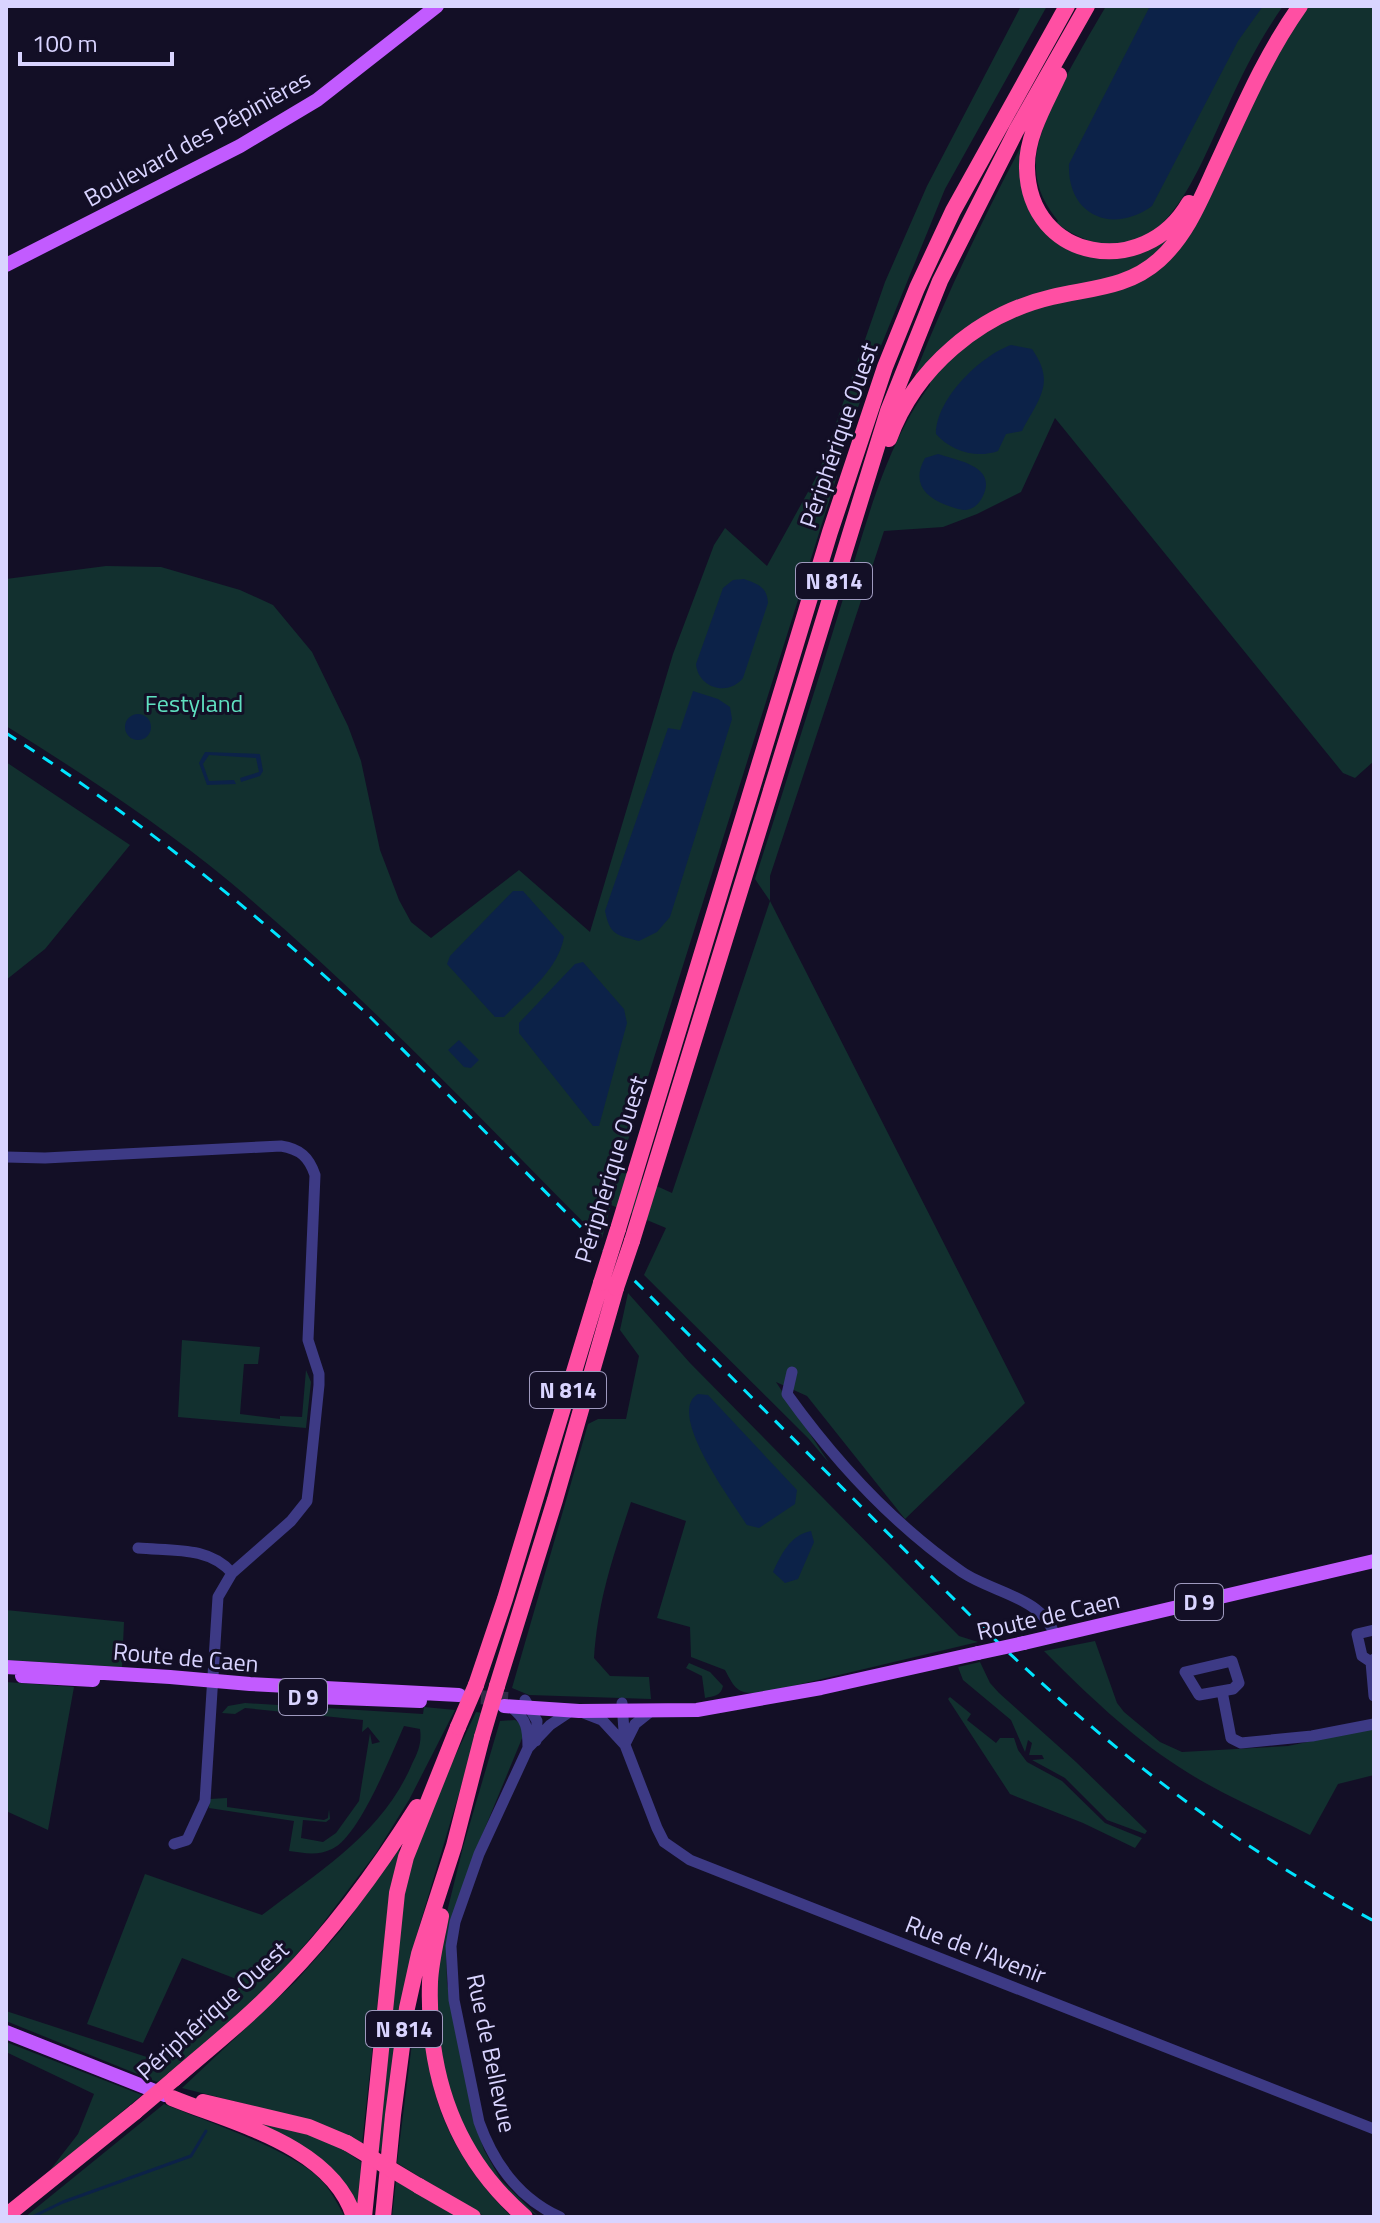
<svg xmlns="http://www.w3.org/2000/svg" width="1380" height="2223" font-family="'Titillium Web',sans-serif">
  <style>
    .green { fill: #12302f }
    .water { fill: #0c2248 }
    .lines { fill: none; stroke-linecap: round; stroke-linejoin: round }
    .stream { stroke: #0c2248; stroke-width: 3 }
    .major-tunnel { stroke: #312d47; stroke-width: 14; stroke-dasharray: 14 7; stroke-linecap: butt }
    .minor { stroke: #3d3a85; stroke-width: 11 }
    .major { stroke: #c25bff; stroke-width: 14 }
    .highway { stroke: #ff4fa3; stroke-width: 16 }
    .rail { stroke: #00e5ff; stroke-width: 3; stroke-dasharray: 12 10; stroke-linecap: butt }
    .major-bridge { stroke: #c25bff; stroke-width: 14 }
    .highway-bridge { stroke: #ff4fa3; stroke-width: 16 }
    .labels { text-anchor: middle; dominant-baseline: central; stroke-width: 6; stroke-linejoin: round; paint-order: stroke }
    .shield { fill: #130f26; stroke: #9e99be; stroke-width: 2 }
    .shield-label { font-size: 22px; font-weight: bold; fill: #d9d4ff }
    .street-label { font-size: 24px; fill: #d9d4ff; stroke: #130f26 }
    .park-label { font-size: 24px; fill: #5fe0c0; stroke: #130f26 }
  </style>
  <rect width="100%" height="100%" fill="#130f26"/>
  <path class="green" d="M1021 6H1047L945 189 874 363 834 474 837 476 619 1169 672 1193 770 901 755 879C785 786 814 693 843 599 865 528 885 445 930 385L929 378 951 355 1010 315 1159 270 1267 67 1307 6H1374V761L1355 778 1343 773 1055 418 1021 492 977 514 943 527 884 531 770 876V901L1025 1403 905 1519 807 1396 776 1382 829 1463 808 1438 644 1275 666 1228 611 1205 602 1238 597 1236C477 1115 361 992 230 882 160 824 83 774 6 726V579L106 566 161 567 240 590 273 605 312 652 348 726 361 761 380 850 399 900 411 922 431 938 519 870 590 932 673 654 714 545 725 528 767 566 819 472 885 282 927 186Z
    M1106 6H1283C1260 39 1243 72 1227 108 1193 180 1156 294 1056 223L1058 221C1046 206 1037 190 1036 170 1032 127 1084 45 1106 6Z
    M1025 139 1023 179 1074 250 1169 234V246L1132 274 1020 303 919 377 915 374C947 293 984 216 1025 139Z
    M6 762 130 845 45 949 6 980Z
    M628 1293 690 1363 959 1636 978 1642 763 1693C738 1694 736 1691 725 1670L691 1657 690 1627 657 1618 686 1521 631 1502C613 1557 598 1599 594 1658L610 1676 649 1677 651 1699 529 1695 512 1688 588 1424 598 1419H626L639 1356 620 1330Z
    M182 1340 260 1347 258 1364H244L240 1414 280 1419V1416L302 1417 306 1370 311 1382 306 1428 178 1417Z
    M6 1610 124 1622 122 1667 6 1660Z
    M1095 1641 1117 1703 1124 1712 1160 1742 1182 1752 1288 1746 1374 1728V1775L1338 1784 1310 1835C1269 1814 1216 1792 1179 1767 1129 1735 1085 1692 1044 1651Z
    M980 1662 990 1683 999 1693 1076 1762 1147 1831 1145 1834 1107 1820 1065 1778 1032 1760 1044 1759 1042 1755H1029L1032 1743 1028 1740 1025 1752 1011 1720 963 1680 958 1667Z
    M689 1663 710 1672 723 1686C721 1696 714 1696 705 1698L702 1676 686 1668Z
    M6 1682 74 1687 48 1830 6 1811Z
    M950 1697 971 1714 967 1720 996 1743 1000 1738H1014L1018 1750 1027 1762 1062 1781 1105 1823 1142 1838 1135 1848 1083 1823 1010 1794 948 1699Z
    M245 1703 423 1714 424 1707 455 1710 409 1800 376 1853 320 1927 274 1981 234 2020 164 2078 157 2082 6 2021V2011L156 2060 160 2050H167L209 2019 244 1982 182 1958 143 2043 87 2024 145 1874 262 1915C320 1871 383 1833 412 1764 418 1752 422 1743 420 1729L404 1726C391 1755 359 1837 332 1849 318 1856 304 1853 289 1851L294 1821 209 1808 210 1799 227 1798V1807L324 1820 328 1818 329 1809 330 1819 326 1822 303 1820 301 1838 323 1842 336 1833 359 1801 370 1733 372 1744 380 1742 368 1727 362 1732 363 1720 245 1708 235 1714 222 1713 228 1706Z
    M476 1712 483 1713 417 1934 402 1997 382 2152 376 2149 400 1894 422 1826Z
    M515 1720 525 1727 523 1736 473 1857 446 1949 447 1983 473 2116 484 2150 501 2180 539 2217 512 2198 494 2181 462 2124 445 2078 434 1989 445 1920 463 1847 500 1721Z
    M398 1849 401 1852 389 1899 362 2144 312 2121 182 2088 296 1981 341 1930Z
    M416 2011H424C427 2036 428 2062 433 2085 445 2137 475 2181 512 2217H485L397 2163Z
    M6 2042 142 2095 47 2174 78 2134 94 2094 6 2052Z
    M164 2104C205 2121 293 2150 321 2180 331 2190 338 2205 345 2217H25Z
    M231 2114 328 2140 363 2163 359 2212 336 2174Z
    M396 2181 461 2217H392Z"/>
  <path class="water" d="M1150 6H1263L1238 41 1152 206C1112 235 1067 215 1069 164Z
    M1011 345 1032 349C1056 383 1039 398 1022 431L1006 434 998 451C976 459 951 451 936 434 936 399 980 356 1011 345Z
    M938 454C959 461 997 466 983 496 980 502 976 507 970 509 962 512 953 507 946 505 923 496 912 481 925 458Z
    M744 579C758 584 767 587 768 603L743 678C728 697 698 688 696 664L723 588 733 580Z
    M693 691 718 699 730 707 732 719 670 917 657 932 639 941C616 935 610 935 605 911L668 728 680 730Z
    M125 727a13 13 0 1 1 26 0a13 13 0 1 1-26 0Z
    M205 752 260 754 263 771 260 776 241 782 240 778 259 772 256 758 209 755 203 764 209 781 234 780 236 784 207 785 199 763Z
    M513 891H523L564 937C558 970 526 994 504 1017H495L447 964 450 956Z
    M583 962 624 1009 627 1023 599 1126H593L519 1033V1023L575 964Z
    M459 1040 479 1060 471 1068 464 1067 448 1050Z
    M698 1394 708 1395 797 1490 795 1504 759 1528 747 1525C733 1502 665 1413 698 1394Z
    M811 1531 814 1542 798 1579 785 1583 773 1572C781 1555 790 1535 811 1531Z"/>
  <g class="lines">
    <path class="stream" d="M32 2217 63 2202 191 2156 206 2131"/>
    <path class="major-tunnel" d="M460 1696 508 1699"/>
    <path class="minor" d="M6 1157 45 1158 281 1146C300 1149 309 1157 315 1175L308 1340 319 1374V1385L307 1501 291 1521 232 1573 218 1597 205 1801 187 1840 174 1844
      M792 1372 787 1394C835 1461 893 1524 962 1572 993 1593 1043 1597 1055 1636
      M138 1548C171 1551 209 1546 232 1573
      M1374 1659 1371 1662 1374 1696
      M1232 1661 1239 1683 1233 1689 1199 1695 1185 1672Z
      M1371 1662 1362 1656 1357 1634 1374 1630
      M1222 1691 1231 1738 1241 1743 1312 1736 1374 1724
      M525 1700 537 1721 536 1741
      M622 1703 625 1745 657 1828 664 1842 690 1860 1374 2129
      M511 1707C527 1719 528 1729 528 1748
      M584 1713 602 1720 625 1745
      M625 1744 635 1724 650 1712
      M560 2217C518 2198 494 2164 479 2122L454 2000 451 1946 455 1922 479 1854 528 1748 550 1725 571 1711"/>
    <path class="major" d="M6 265 240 146 317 100 437 6
      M1024 1643 1374 1561
      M6 1667 170 1677 250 1684 459 1695
      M22 1676 93 1680
      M289 1696 420 1701
      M504 1706 579 1711 697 1710 821 1688 978 1653
      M6 2032 165 2095"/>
    <path class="highway" d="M1059 75C1046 103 1026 136 1027 168 1029 261 1144 281 1189 203
      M889 439C915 368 979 314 1052 297 1090 288 1128 288 1159 260 1188 234 1202 196 1218 162 1243 108 1266 54 1300 6
      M618 1229 830 532 885 367 917 288 953 211 1067 6
      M632 1241 888 411 940 281 1016 131 1087 6
      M476 1685 505 1599 601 1283
      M497 1686 555 1500 616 1288
      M441 1916C437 1938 431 1960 430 1982 427 2074 454 2156 525 2217
      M174 2079C211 2047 249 2017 283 1981 334 1929 378 1869 417 1807
      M172 2098C233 2123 332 2146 354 2217
      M203 2102 309 2127 347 2143
      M419 2186 473 2217
      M6 2216 135 2112
      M364 2217 397 1893 406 1857 458 1727
      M383 2217 393 2115 407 2008 419 1954 454 1846 482 1737"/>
    <path class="rail" d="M6 733C135 816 253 910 366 1013L982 1627C1100 1742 1229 1843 1374 1921"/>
    <path class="major-bridge" d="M978 1653 1024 1643"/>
    <path class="highway-bridge" d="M601 1283 618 1229
      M616 1288 632 1241
      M458 1727 476 1685
      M482 1737 497 1686
      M135 2112 174 2079
      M347 2143 419 2186"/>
  </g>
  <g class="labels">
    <g class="shield">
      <rect x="796" y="563" width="76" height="36" rx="6"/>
      <rect x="530" y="1372" width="76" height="36" rx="6"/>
      <rect x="1175" y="1584" width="48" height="36" rx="6"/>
      <rect x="279" y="1679" width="48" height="36" rx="6"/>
      <rect x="366" y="2011" width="76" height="36" rx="6"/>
    </g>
    <g class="shield-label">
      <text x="834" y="581">N 814</text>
      <text x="568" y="1390">N 814</text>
      <text x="1199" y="1602">D 9</text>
      <text x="303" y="1697">D 9</text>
      <text x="404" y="2029">N 814</text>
    </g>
    <g class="street-label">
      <text transform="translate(197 138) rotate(-29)">Boulevard des Pépinières</text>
      <text transform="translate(838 435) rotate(-71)">Périphérique Ouest</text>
      <text transform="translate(610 1169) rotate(-73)">Périphérique Ouest</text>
      <text transform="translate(1048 1615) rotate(-13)">Route de Caen</text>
      <text transform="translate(186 1657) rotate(5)">Route de Caen</text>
      <text transform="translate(976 1949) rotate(21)">Rue de l'Avenir</text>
      <text transform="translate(212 2010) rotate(-42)">Périphérique Ouest</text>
      <text transform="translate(492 2053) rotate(78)">Rue de Bellevue</text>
    </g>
    <g class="park-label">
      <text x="194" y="703">Festyland</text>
    </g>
  </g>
  <rect width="1380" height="2223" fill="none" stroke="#d9d4ff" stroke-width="16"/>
  <path d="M20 52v12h152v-12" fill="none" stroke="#d9d4ff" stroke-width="4"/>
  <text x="32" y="52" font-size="24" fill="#d9d4ff" stroke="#130f26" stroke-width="6" paint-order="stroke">100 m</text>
</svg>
